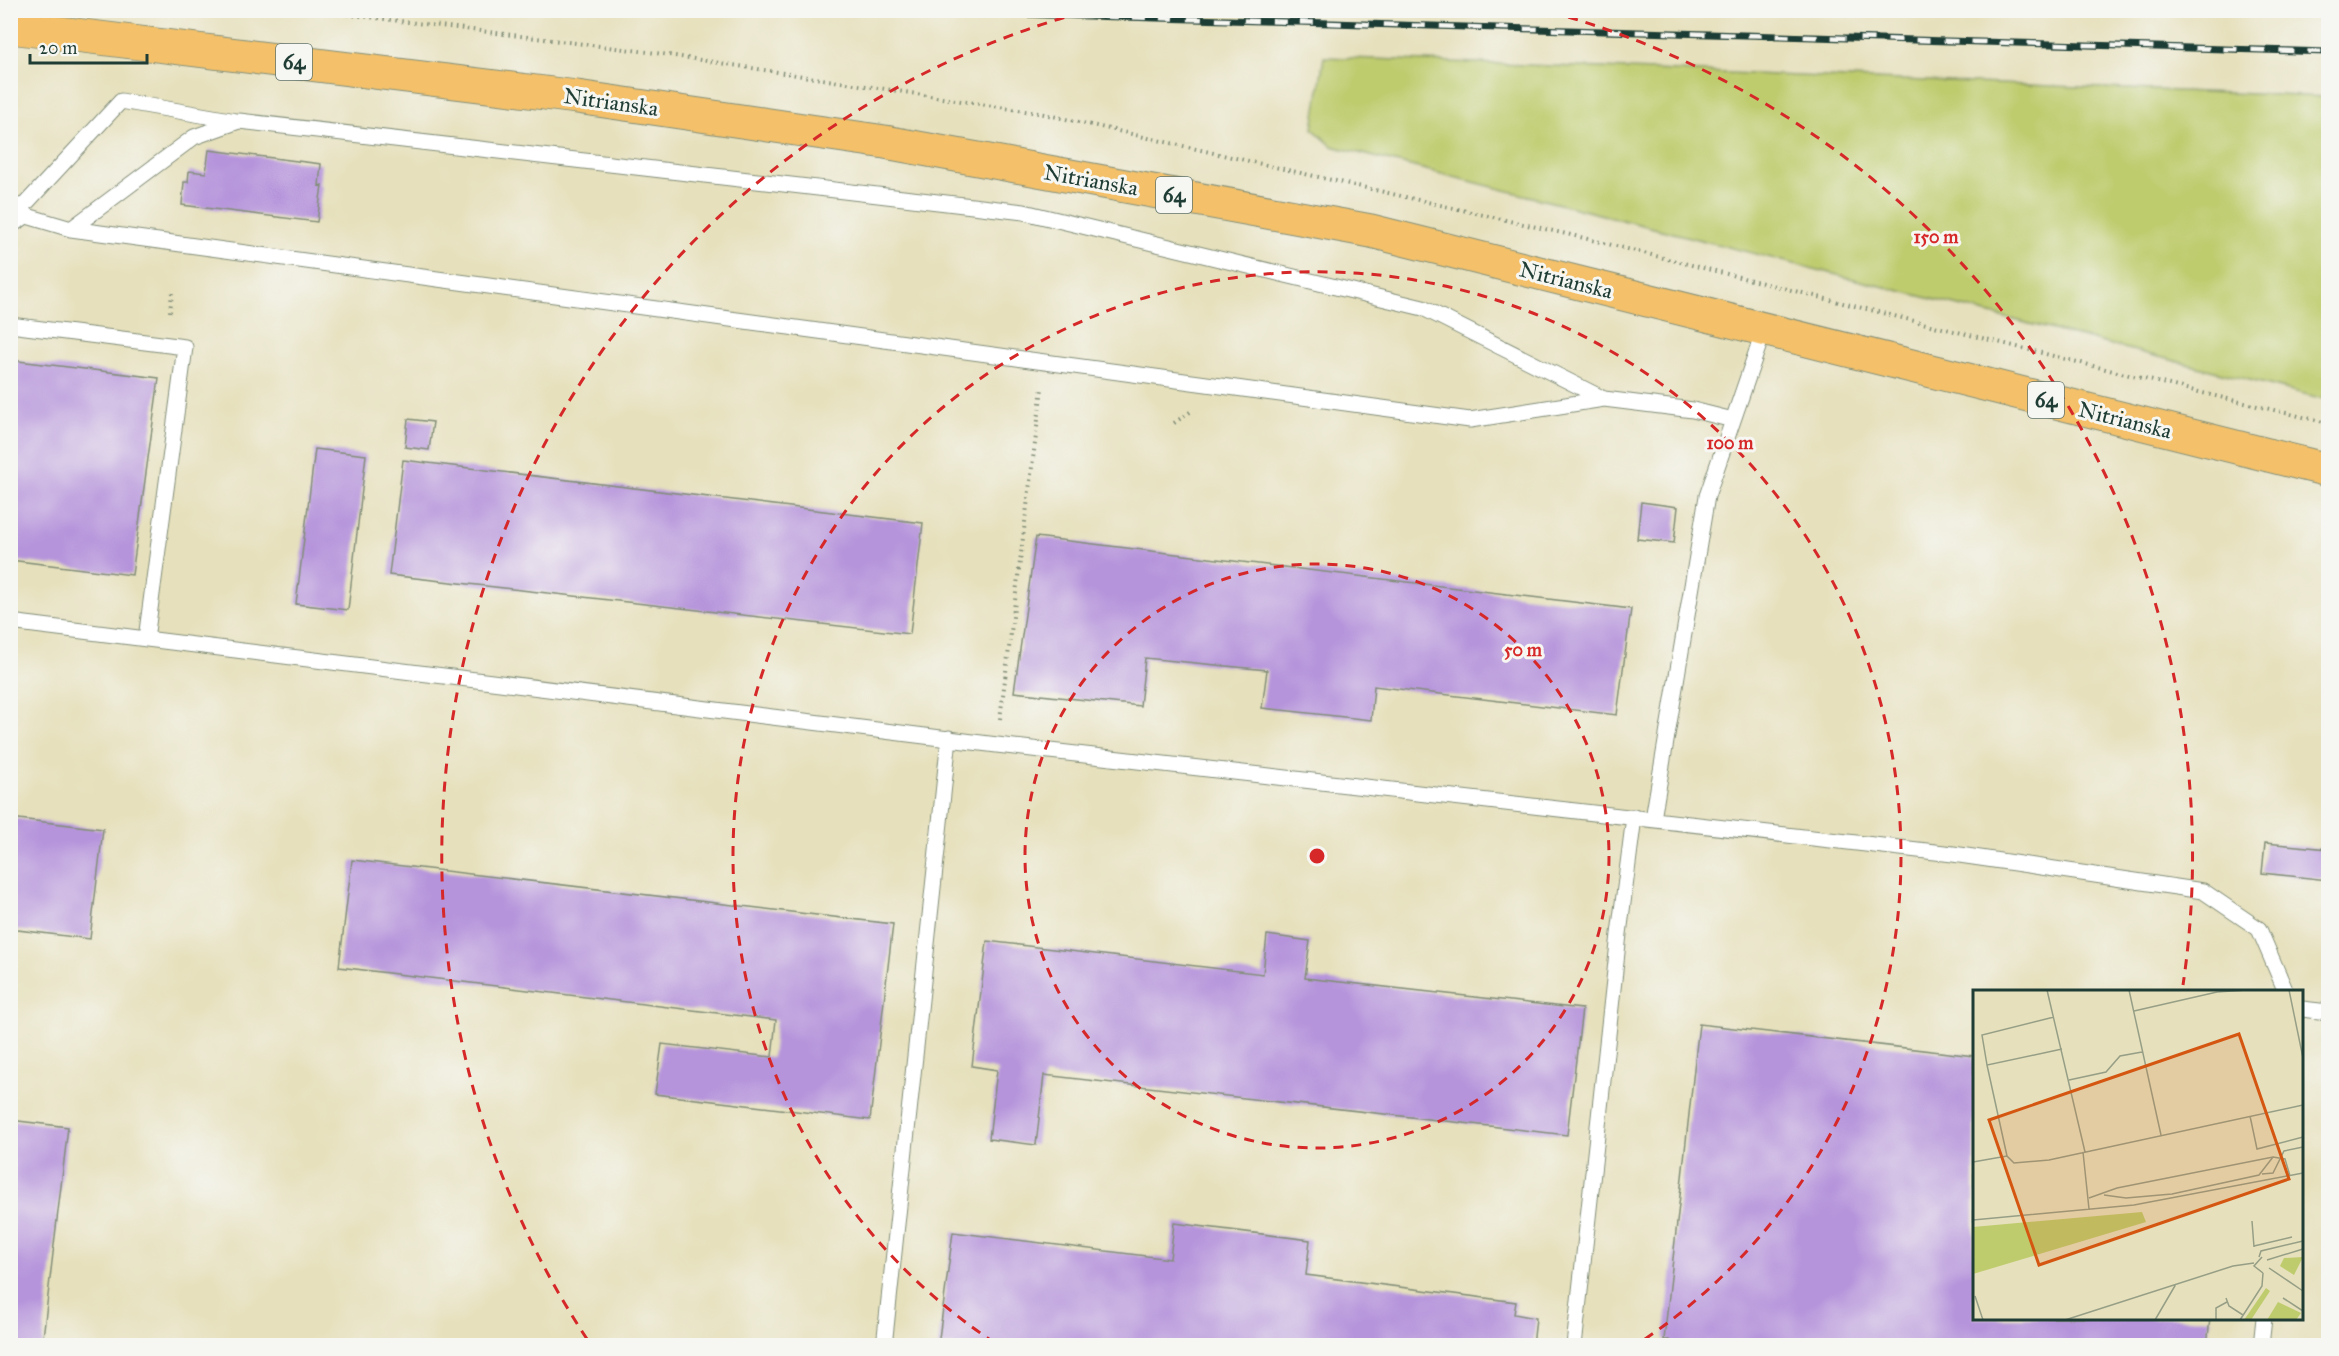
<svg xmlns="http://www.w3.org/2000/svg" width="2339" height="1356" font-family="'IM FELL Great Primer',serif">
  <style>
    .green { fill: #bfcc6e; stroke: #6f8451; stroke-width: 1.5 }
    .building { fill: #b694db }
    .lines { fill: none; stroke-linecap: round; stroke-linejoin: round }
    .lane-casing { stroke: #828e78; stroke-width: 17 }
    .street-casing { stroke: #828e78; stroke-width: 32 }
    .primary-casing { stroke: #828e78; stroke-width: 35 }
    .path { stroke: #828e78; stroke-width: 4; stroke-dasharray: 1.5 4.5; stroke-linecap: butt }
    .lane { stroke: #fff; stroke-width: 15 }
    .street { stroke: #fff; stroke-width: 30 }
    .primary { stroke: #f4c16a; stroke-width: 33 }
    .rail-casing { stroke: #1f3d34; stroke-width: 7 }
    .rail { stroke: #f6f6f2; stroke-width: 4.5; stroke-dasharray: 14; stroke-linecap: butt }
    .ring { fill: none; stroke: #d62828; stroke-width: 3; stroke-dasharray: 10 8 }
    .labels { text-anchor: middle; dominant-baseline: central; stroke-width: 6; stroke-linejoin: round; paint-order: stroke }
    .shield { fill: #f6f6f2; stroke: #60746d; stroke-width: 1.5 }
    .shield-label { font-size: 21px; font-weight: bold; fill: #1f3d34 }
    .street-label { font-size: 22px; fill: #1f3d34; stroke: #f6f6f2 }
    .inset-road { fill: none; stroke: #969f86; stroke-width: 1.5 }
    .view { fill: #d45610; fill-opacity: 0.15; stroke: #d45610; stroke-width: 3 }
    .inset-edge { fill: none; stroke: #1f3d34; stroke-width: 3 }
    .centre { fill: #d62828; stroke: #f6f6f2; stroke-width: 3 }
    .ring-label { font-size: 18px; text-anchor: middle; font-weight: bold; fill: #d62828; stroke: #f6f6f2; stroke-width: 6; stroke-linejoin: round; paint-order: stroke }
  </style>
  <rect width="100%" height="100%" fill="#f6f6f2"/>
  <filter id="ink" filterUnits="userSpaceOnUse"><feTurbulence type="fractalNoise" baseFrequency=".0167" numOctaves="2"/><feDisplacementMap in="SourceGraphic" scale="12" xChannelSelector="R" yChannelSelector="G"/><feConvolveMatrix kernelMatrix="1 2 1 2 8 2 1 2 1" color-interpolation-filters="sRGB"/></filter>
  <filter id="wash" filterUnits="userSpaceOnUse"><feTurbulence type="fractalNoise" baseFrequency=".008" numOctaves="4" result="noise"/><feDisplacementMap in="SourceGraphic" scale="24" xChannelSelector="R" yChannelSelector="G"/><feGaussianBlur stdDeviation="1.35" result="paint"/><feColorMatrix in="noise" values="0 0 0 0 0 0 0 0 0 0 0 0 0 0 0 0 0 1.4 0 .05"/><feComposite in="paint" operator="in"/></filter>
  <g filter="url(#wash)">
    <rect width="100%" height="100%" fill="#e6e0bc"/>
    <path class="green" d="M1324 57 2328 97V400L1332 146 1313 129Z"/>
    <g id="blocks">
      <path class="building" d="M209 150 321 164 319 186 322 185 317 222 182 205 184 182H188L189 171 206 173Z
        M10 360 159 378 132 575 10 560Z
        M408 419 433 422 429 450 405 447Z
        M315 449 366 455 348 610 296 604Z
        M403 460 923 523 910 634 389 575Z
        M1641 502 1678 507 1674 543 1637 539Z
        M1036 537 1631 609 1617 715 1374 686 1371 720 1262 708 1267 670 1145 658 1140 706 1014 692Z
        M10 818 103 829 90 939 10 929Z
        M2265 843 2328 849V880L2262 873Z
        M352 860 893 924 870 1120 655 1094 662 1044 772 1057 776 1020 339 967Z
        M1267 935 1310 941 1305 978 1582 1009 1567 1135 1044 1075 1036 1145 989 1139 997 1070 972 1066 987 941 1263 974Z
        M1699 1024 1974 1056V1318H2210L2207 1346H1668L1669 1340H1664Z
        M10 1120 68 1127 42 1346H10Z
        M1174 1223 1310 1240 1306 1275 1516 1302 1514 1314 1536 1318 1533 1346H938L953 1232 1170 1259Z"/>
    </g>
  </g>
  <g filter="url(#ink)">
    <use href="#blocks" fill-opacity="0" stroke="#828e78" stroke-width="1.5"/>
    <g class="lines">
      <defs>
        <path id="lane" d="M13 209 17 213 71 229 1470 420 1604 399 1693 410 1733 420
          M17 213 121 101 236 121
          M71 229 194 137 239 121 1024 212 1423 308 1604 399
          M10 325 185 347 146 639
          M10 622 997 745 1953 854 2203 891 2259 929 2286 992
          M1653 819 1707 496 1764 330
          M2302 1009 2328 1012
          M884 1346 949 738
          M1574 1346 1619 934 1634 817
          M2261 1346 2264 1318"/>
        <path id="street" d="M10 217 17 213"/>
        <path id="primary" d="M10 27 577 97 885 142 1371 231 2328 470"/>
      </defs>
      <use href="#lane" class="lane-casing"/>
      <use href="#street" class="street-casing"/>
      <use href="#primary" class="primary-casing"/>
      <path class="path" d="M312 10 656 53 1044 114 1584 238 2153 381 2328 423
        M170 312 172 293
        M1174 423 1193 410
        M1000 719 1042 388"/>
      <use href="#lane" class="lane"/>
      <use href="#street" class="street"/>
      <use href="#primary" class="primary"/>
      <defs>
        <path id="rail" d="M880 10 2328 52"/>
      </defs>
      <use href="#rail" class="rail-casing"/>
      <use href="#rail" class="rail"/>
    </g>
  </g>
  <g class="ring">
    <circle cx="1317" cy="856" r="292"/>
    <path d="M995 1343A584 584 0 1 1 1639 1343"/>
    <path d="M587 1339A876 876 0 0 1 1083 12M1551 12A876 876 0 0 1 2183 985"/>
  </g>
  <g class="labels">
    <g class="shield">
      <rect x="276" y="44" width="36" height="36" rx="4.5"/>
      <rect x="1156" y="177" width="36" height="36" rx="4.5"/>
      <rect x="2028" y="382" width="36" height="36" rx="4.5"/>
    </g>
    <g class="shield-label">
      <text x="294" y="62">64</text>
      <text x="1174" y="195">64</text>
      <text x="2046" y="400">64</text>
    </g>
    <g class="street-label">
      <text transform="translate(611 102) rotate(8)">Nitrianska</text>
      <text transform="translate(1091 180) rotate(10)">Nitrianska</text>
      <text transform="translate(1566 280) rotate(14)">Nitrianska</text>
      <text transform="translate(2125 420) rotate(14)">Nitrianska</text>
    </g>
  </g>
  <g transform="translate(1973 990)">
    <rect width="330" height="330" fill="#e6e0bc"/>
    <path d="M169 222 173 232 0 284V237ZM330 267 321 285 307 276 311 268ZM293 298 297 301 278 330H271ZM305 312 328 323 323 330H294Z" fill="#bfcc6e"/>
    <path class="inset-road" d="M74 0 112 162M156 0 188 145M316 0 330 68M161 21 244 2 274 0M89 59 14 75 34 166 41 173 76 170 330 115M14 75 9 45 81 27M96 90 133 82 147 66 169 62M277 126 284 159 330 147M110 162 116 219M0 172 34 166M289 184 300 183 311 161 330 157M131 205 153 208 199 204 286 185 300 167M116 208 144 198 300 167 312 169 317 186M0 230 161 215 330 183M279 231 281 257M281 256 319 247M286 267 288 261 330 251M289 267 281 276 290 283M294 270 330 259M296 278 330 301M2 306 10 330M253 308 256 316 270 325M310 308 330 321M92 330 260 276 281 273M182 330 203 294M243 330V318L254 312M267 330 289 296 290 283"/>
    <path class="view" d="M266 44 316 189 66 275 16 130Z"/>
    <rect width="330" height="330" class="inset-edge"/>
  </g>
  <circle cx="1317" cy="856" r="9" class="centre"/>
  <g class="ring-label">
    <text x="1936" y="243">150 m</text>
    <text x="1730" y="449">100 m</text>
    <text x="1523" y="656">50 m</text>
  </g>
  <rect width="2339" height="1356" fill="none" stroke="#f6f6f2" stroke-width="36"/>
  <path d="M30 54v9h117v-9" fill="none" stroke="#1f3d34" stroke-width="3"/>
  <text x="39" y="54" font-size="18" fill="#1f3d34" stroke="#f6f6f2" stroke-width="4.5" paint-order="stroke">20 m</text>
</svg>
